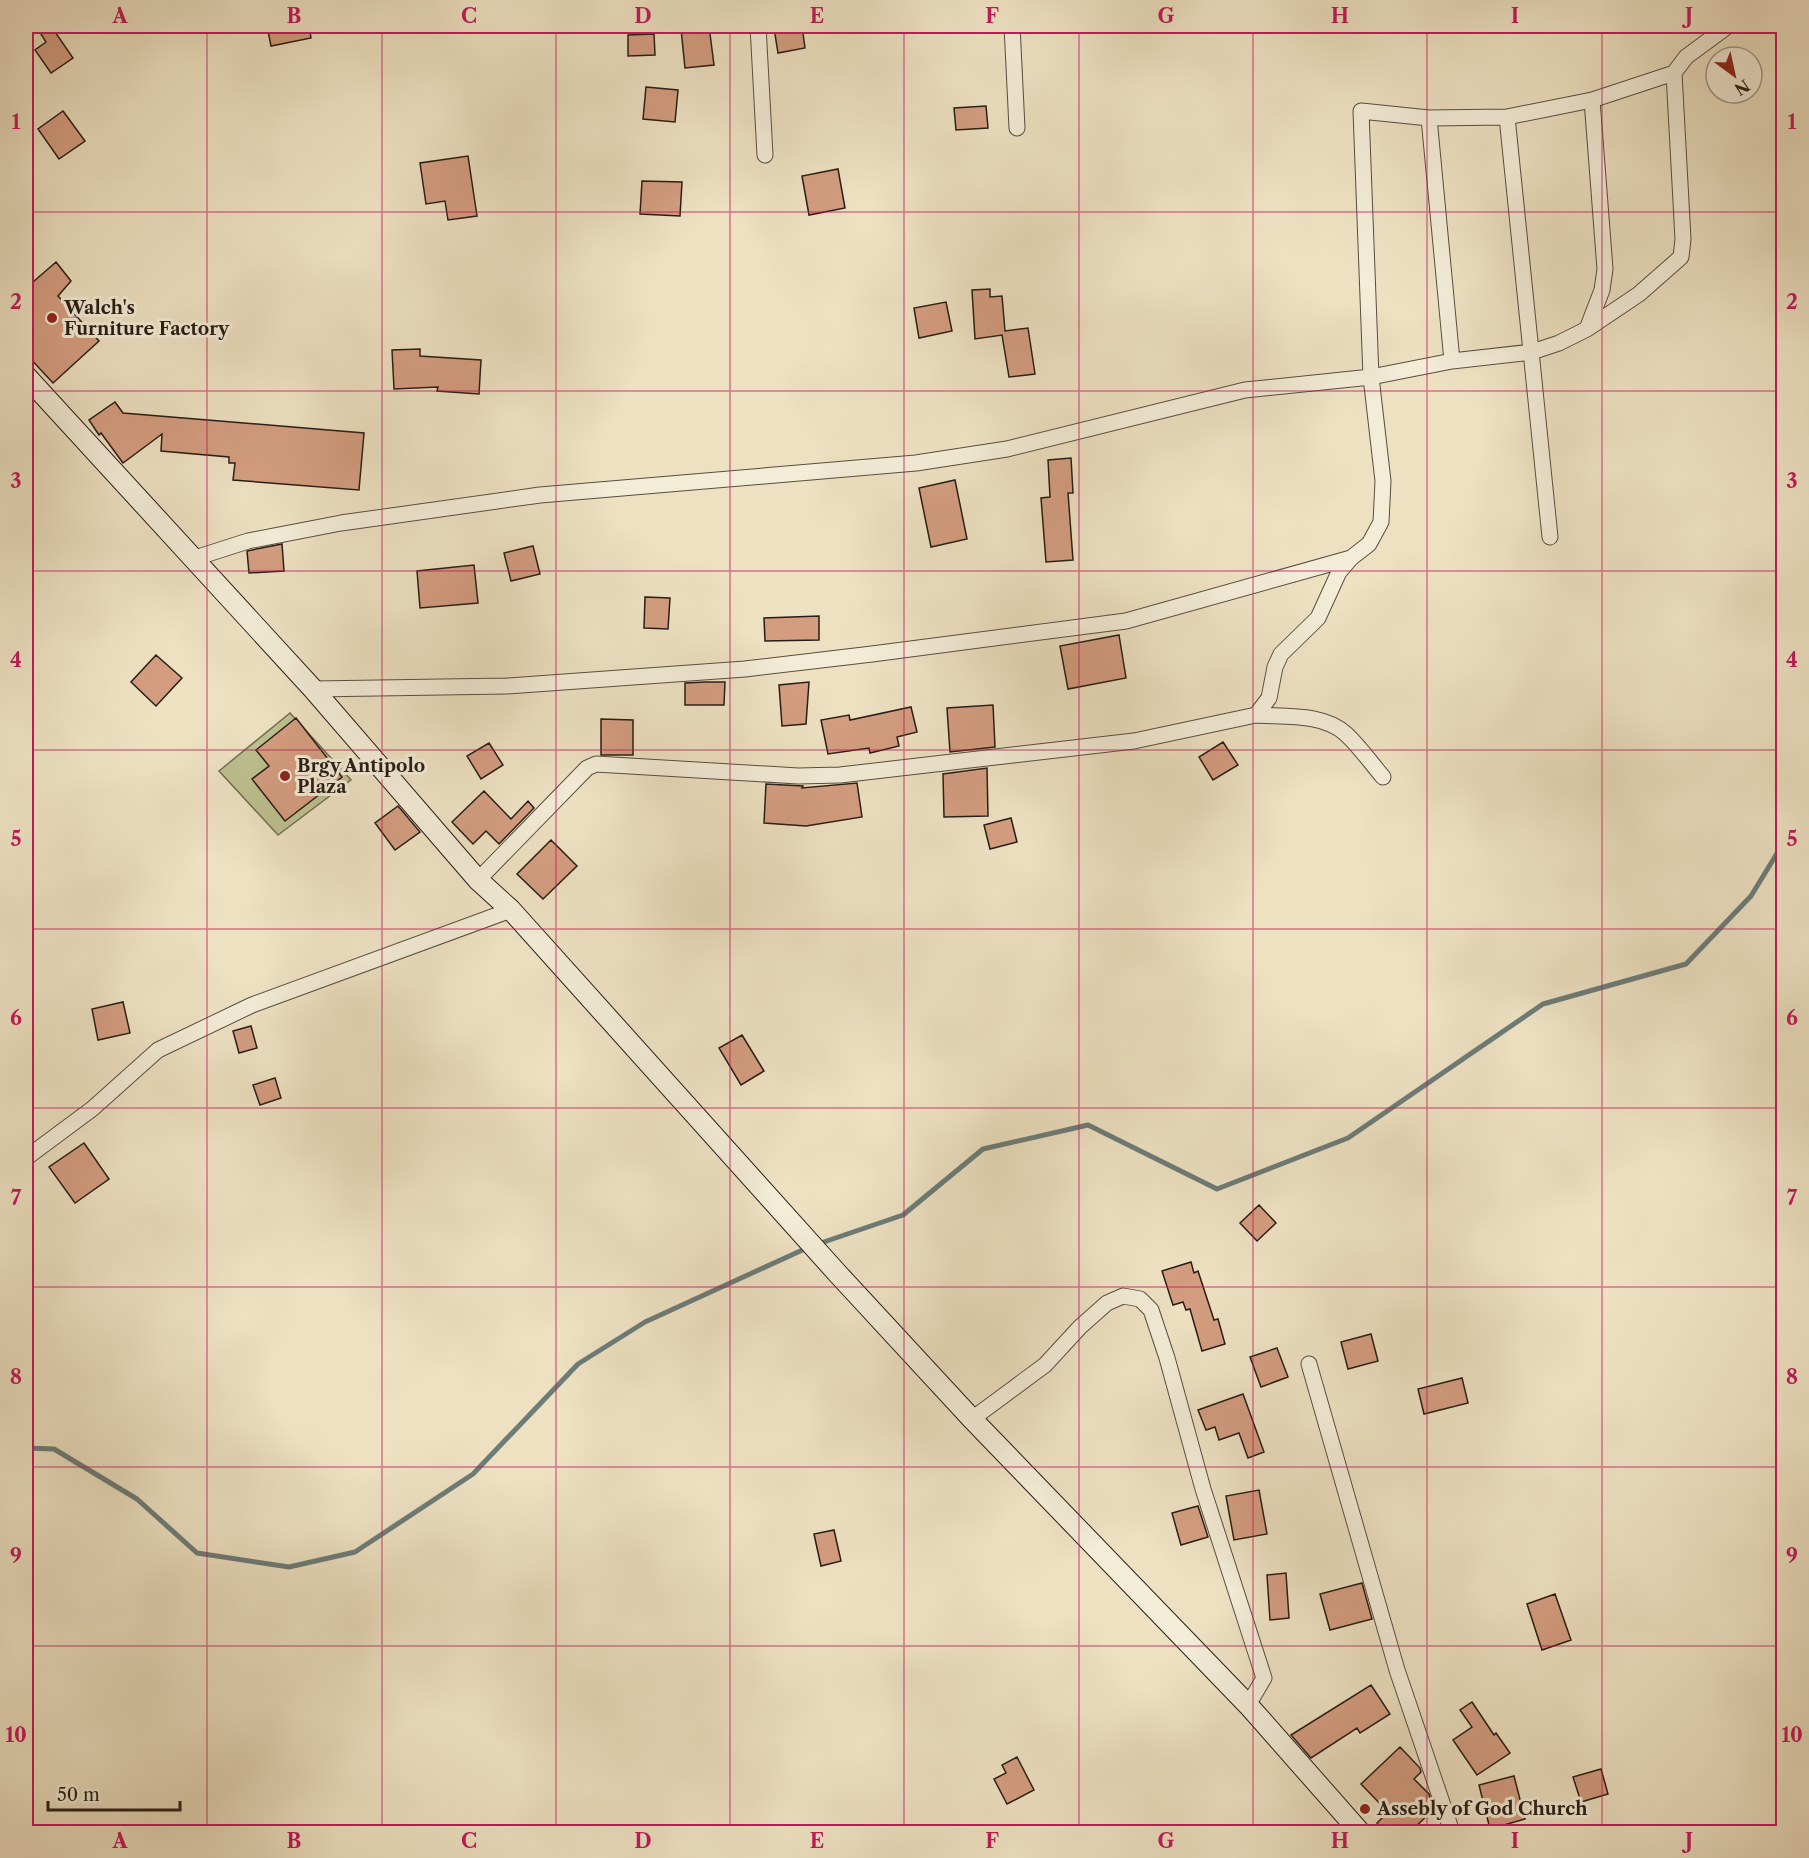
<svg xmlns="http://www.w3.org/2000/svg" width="1809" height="1858" font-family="'Libre Caslon Text',serif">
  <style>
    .pitch { fill: #bdc190; stroke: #726f53; stroke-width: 1.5 }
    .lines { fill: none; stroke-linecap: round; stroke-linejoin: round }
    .stream { stroke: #6c7c78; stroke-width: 5 }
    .building { fill: #d49d80; stroke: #271d16; stroke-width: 1.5 }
    .street-casing { stroke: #584e41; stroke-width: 17 }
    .secondary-casing { stroke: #271d16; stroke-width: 22 }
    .street { stroke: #f3ecd7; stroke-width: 15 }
    .secondary { stroke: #f3ecd7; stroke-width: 20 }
    .grid { fill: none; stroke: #c2185b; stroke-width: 1.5; stroke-opacity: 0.55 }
    .poi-dot { fill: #8f2418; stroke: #f3ecd7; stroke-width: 2 }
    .labels { text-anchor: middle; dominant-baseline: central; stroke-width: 6; stroke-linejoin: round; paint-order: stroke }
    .poi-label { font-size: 18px; font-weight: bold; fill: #271d16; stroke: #f3ecd7; text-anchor: start }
    .neatline { fill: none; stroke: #c2185b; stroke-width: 2 }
    .grid-label { font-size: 20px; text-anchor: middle; font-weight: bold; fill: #c2185b }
  </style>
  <rect width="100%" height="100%" fill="#ede1c2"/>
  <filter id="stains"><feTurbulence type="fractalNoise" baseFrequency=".00333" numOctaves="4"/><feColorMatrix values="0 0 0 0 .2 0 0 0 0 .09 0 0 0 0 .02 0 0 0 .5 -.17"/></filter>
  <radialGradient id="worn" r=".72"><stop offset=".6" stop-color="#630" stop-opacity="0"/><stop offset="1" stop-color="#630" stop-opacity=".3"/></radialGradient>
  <path class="pitch" d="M290 713 351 780 278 835 219 771Z"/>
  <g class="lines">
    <path class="stream" d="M818 1244 903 1215 983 1149 1088 1125 1217 1189 1348 1138 1543 1004 1686 964 1751 896 1784 842
      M26 1448 54 1449 137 1499 197 1553 289 1567 355 1552 473 1474 578 1364 645 1322 809 1247"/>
  </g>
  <path class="building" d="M36 26H51L73 58 51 73 35 50 46 42Z
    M267 26H309L311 38 271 46Z
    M709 26 714 65 685 68 681 29Z
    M788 26H802L805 48 778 53 774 28Z
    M654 34 655 55 628 56V35Z
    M646 87 678 90 675 122 643 119Z
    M986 106 988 128 956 130 954 108Z
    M63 111 85 141 59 159 38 129Z
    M468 156 477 216 448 220 445 201 426 204 420 163Z
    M838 169 845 208 809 215 802 176Z
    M642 181 682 182 680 216 640 214Z
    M56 262 71 281 58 296 99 341 53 383 26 354V288Z
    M990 289V297L1002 296 1005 331 1028 328 1035 374 1009 377 1002 335 975 339 972 290Z
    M946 302 952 331 919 338 914 308Z
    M420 349V356L481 360 479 394 437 391 438 387 394 389 392 350Z
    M115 402 123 413 364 433 359 490 233 480 235 463H229V457L161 451 162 434 123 463 101 433 99 435 89 420Z
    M1071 458 1073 493H1068L1073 560 1046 562 1041 498 1050 497 1048 460Z
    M955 480 967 539 931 547 919 488Z
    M282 544 284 571 249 573 247 551Z
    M533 546 540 574 511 581 504 553Z
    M474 565 478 603 420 608 417 571Z
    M645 597 670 598 668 629 644 628Z
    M819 616V640L765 641 764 618Z
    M1119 635 1126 678 1068 689 1060 646Z
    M156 655 182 678 156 706 131 682Z
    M706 682H725L724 705H685V683Z
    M809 682 806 724 782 726 779 685Z
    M993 705 995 747 950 752 947 708Z
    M911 707 917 732 897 737 899 746 870 753 869 748 828 754 821 720 849 715 850 720Z
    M296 718 342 777 285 821 252 779 269 766 256 750Z
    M601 719 633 720V755H601Z
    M1223 742 1238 765 1213 780 1199 757Z
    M489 743 503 765 481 779 467 756Z
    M987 768 988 816 944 817 943 774Z
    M857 783 862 817 806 826 764 823 766 784 803 786 802 788Z
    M484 791 511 819 528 801 534 808 499 844 486 831 473 844 452 822Z
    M398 806 420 832 395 850 375 823Z
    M1011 818 1017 842 990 849 984 825Z
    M551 840 577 866 543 899 517 874Z
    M123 1002 130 1033 98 1040 92 1009Z
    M251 1026 257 1048 239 1053 233 1031Z
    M742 1035 764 1071 741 1085 719 1048Z
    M275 1078 281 1098 260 1105 253 1085Z
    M84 1143 109 1179 75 1203 49 1167Z
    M1259 1205 1276 1223 1257 1241 1240 1223Z
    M1191 1262 1194 1273 1198 1271 1214 1320 1218 1319 1225 1344 1202 1351 1190 1309 1186 1310 1183 1302 1173 1305 1162 1271Z
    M1371 1334 1378 1361 1348 1369 1341 1342Z
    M1277 1348 1288 1377 1261 1387 1250 1357Z
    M1462 1378 1468 1403 1424 1414 1418 1389Z
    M1243 1394 1264 1452 1248 1458 1239 1433 1219 1440 1215 1427 1206 1430 1198 1410Z
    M1259 1490 1267 1534 1234 1540 1226 1496Z
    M1198 1506 1208 1537 1181 1545 1172 1513Z
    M834 1530 841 1561 821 1566 814 1534Z
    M1286 1573 1289 1618 1270 1620 1267 1575Z
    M1362 1583 1372 1619 1330 1630 1320 1594Z
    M1555 1594 1571 1640 1542 1650 1527 1604Z
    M1371 1685 1390 1714 1360 1733 1357 1728 1311 1758 1291 1735Z
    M1472 1702 1494 1735 1496 1733 1510 1753 1477 1775 1453 1740 1472 1727 1460 1710Z
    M1400 1747 1420 1768 1421 1772 1414 1779 1429 1794 1434 1809 1409 1833H1386L1377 1823 1388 1812 1361 1784Z
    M1017 1757 1034 1790 1007 1804 994 1779 1006 1773 1002 1765Z
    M1601 1769 1608 1794 1581 1802 1573 1777Z
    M1514 1776 1525 1819 1490 1829 1479 1785Z"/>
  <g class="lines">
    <defs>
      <path id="street" d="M758 26 765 155
        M1012 26 1017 128
        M1507 117 1550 537
        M1429 118 1452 361
        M1587 329 1602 290 1605 269 1592 100
        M1351 558 1339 572 1318 618 1281 654 1275 667 1269 698 1256 715C1285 717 1324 713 1346 734 1360 747 1371 763 1383 777
        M192 559 248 541 341 523 540 495 916 463 1007 449 1245 390 1371 377 1452 361 1532 352 1559 343 1587 329 1639 294 1681 257 1683 239 1674 73
        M313 689 507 686 745 669 872 654 1126 621 1351 558 1369 544 1381 522 1383 481 1371 377 1361 111 1429 118 1507 117 1592 100 1674 73 1686 57 1728 26
        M478 880 587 768 596 764 798 776 840 775 1134 741 1256 715
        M26 1158 92 1109 158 1050 252 1005 511 910
        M1309 1364 1397 1670 1452 1832
        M972 1419 1045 1365 1080 1327 1107 1303 1123 1296 1140 1299 1151 1310 1167 1358 1203 1489 1264 1678 1248 1705"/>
      <path id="secondary" d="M26 376 313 689 478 880 511 910 838 1274 972 1419 1248 1705 1360 1832"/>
    </defs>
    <use href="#street" class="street-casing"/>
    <use href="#secondary" class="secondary-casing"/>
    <use href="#street" class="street"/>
    <use href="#secondary" class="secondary"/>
  </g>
  <path class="grid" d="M207 26V1832M382 26V1832M556 26V1832M730 26V1832M904 26V1832M1079 26V1832M1253 26V1832M1427 26V1832M1602 26V1832M26 212H1784M26 391H1784M26 571H1784M26 750H1784M26 929H1784M26 1108H1784M26 1287H1784M26 1467H1784M26 1646H1784"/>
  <g class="poi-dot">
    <circle cx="52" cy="318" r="6"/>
    <circle cx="285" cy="776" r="6"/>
    <circle cx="1365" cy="1809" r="6"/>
  </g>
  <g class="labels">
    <g class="poi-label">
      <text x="64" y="308">Walch's<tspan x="64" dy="21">Furniture Factory</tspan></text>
      <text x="297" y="766">Brgy Antipolo<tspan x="297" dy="21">Plaza</tspan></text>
      <text x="1377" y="1809">Assebly of God Church</text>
    </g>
  </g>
  <rect width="1809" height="1858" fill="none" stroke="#ede1c2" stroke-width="66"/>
  <g transform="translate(1734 75) rotate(147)"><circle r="28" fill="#f3ecd7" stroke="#a1998a" stroke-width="1.5"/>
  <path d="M0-4.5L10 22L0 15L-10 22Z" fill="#8f2418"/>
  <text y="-9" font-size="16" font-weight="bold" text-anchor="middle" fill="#271d16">N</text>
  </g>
  <path d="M48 1801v9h132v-9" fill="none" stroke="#271d16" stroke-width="3"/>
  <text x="57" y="1801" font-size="18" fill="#271d16" stroke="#f3ecd7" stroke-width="4.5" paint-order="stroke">50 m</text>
  <rect x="33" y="33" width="1743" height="1792" class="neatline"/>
  <g class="grid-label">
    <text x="120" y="23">A</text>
    <text x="294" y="23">B</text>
    <text x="469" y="23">C</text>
    <text x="643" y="23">D</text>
    <text x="817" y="23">E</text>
    <text x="992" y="23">F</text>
    <text x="1166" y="23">G</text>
    <text x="1340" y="23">H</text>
    <text x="1515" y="23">I</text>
    <text x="1689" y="23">J</text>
    <text x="16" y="129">1</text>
    <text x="1792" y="129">1</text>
    <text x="16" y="309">2</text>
    <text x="1792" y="309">2</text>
    <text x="16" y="488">3</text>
    <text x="1792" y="488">3</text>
    <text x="16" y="667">4</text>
    <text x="1792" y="667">4</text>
    <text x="16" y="846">5</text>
    <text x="1792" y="846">5</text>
    <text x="16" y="1025">6</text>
    <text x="1792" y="1025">6</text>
    <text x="16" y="1205">7</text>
    <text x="1792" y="1205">7</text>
    <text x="16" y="1384">8</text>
    <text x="1792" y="1384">8</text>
    <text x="16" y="1563">9</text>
    <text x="1792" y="1563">9</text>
    <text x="16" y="1742">10</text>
    <text x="1792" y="1742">10</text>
    <text x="120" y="1848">A</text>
    <text x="294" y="1848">B</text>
    <text x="469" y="1848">C</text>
    <text x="643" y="1848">D</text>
    <text x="817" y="1848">E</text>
    <text x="992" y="1848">F</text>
    <text x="1166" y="1848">G</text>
    <text x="1340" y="1848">H</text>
    <text x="1515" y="1848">I</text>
    <text x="1689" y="1848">J</text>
  </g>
  <rect width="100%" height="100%" filter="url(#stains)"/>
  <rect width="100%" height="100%" fill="url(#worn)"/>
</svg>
